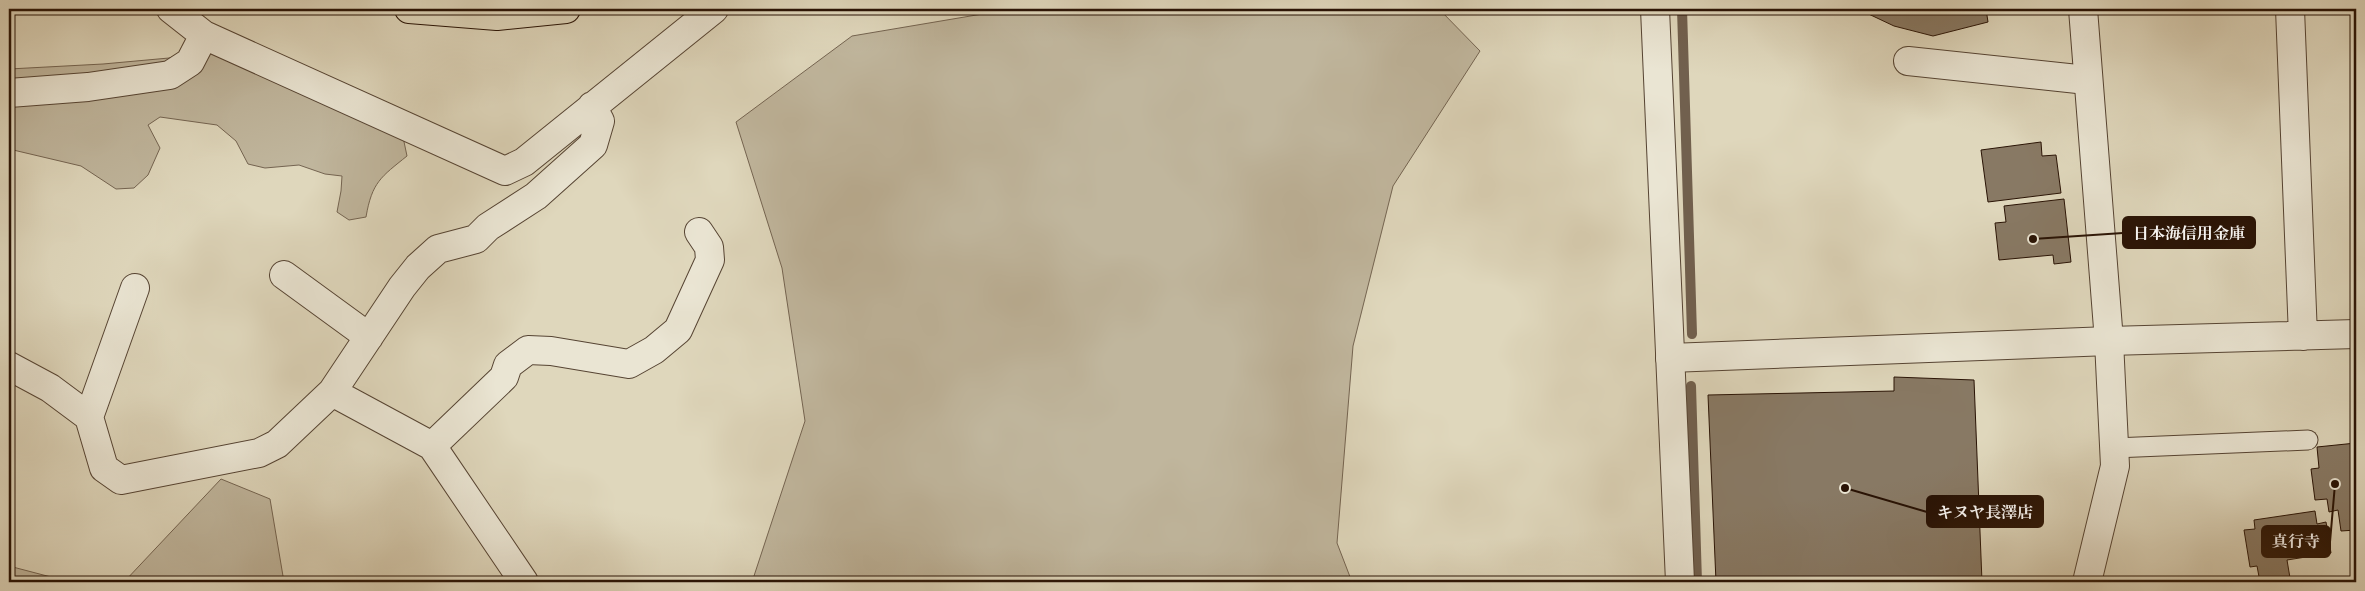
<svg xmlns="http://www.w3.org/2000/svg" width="2365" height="591" font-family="Alegreya,'Noto Serif JP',serif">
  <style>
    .green { fill: #c0b69d; stroke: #746451 }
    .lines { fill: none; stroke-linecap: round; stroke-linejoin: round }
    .stream { stroke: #71604e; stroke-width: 10 }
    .building { fill: #887964; stroke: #291305 }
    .service-casing { stroke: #564433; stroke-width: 21 }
    .minor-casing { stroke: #564433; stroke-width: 30 }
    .tertiary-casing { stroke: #564433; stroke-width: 30 }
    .trunk-casing { stroke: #291305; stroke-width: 30 }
    .service { stroke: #eae5d3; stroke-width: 19 }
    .minor { stroke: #eae5d3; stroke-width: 28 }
    .tertiary { stroke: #eae5d3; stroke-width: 28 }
    .trunk { stroke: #dfd7bc; stroke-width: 28 }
    .leader { fill: none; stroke: #291305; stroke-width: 2 }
    .callout-dot { fill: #291305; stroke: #eae5d3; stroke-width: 2 }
    .callout { fill: #291305; stroke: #291305; stroke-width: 2 }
    .callout-label { font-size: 16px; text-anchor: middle; font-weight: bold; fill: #fff }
  </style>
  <rect width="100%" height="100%" fill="#dfd7bc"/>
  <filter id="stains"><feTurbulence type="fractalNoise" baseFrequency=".004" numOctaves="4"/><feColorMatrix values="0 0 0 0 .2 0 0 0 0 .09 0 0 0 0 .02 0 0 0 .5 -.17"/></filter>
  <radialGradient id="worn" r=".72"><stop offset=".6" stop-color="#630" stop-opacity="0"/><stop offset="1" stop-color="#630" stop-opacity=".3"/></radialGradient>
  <path class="green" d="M1012 9H1439L1480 51 1393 186 1353 346 1337 543 1352 582H752L805 421 782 268 736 122 852 36Z
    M206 46 403 137 407 156C381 177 372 182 366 217L349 220 337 212 341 191 342 176 325 174 299 165 265 168 248 164 236 141 217 125 160 117 148 125 160 148 148 175 134 188 116 189 81 166 9 149V69L103 64 169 58Z
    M221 479 270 499 284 582H124Z
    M9 566 70 582H9Z"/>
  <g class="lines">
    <path class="stream" d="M1682 9 1692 334
      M1691 386 1697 582"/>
  </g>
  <path class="building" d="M1858 9H1986L1988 22 1933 36 1894 26Z
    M2041 142 2042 156 2056 155 2061 193 1988 202 1981 150Z
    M2064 199 2071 262 2054 264 2053 255 1999 260 1995 223 2006 222 2004 206Z
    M1894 377 1974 380 1982 582H1716L1708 395 1894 391Z
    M2356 443V530L2341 531 2338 510 2329 512 2327 499 2315 500 2311 469 2319 468 2317 447Z
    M2315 511 2317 524 2326 522 2331 553 2287 560 2290 578 2260 582 2257 566 2250 567 2244 530 2255 529 2254 520Z"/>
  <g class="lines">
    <defs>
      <path id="service" d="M2114 448 2308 440"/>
      <path id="minor" d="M171 9 204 35 505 171 524 162 714 9
        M2290 9 2303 336
        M1908 61 2087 80
        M9 93 88 87 170 75 190 62 204 35
        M284 275 369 337
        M1670 358 2109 341 2356 334
        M9 366 50 388 89 417 135 288
        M332 392 432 446 524 582
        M89 417 104 468 121 480 259 453 277 444 332 392 402 287 418 267 438 249 476 239 488 227 536 196 593 145 600 121 592 106
        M432 446 504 377 508 365 528 350 551 351 629 364 654 350 678 330 710 260 709 247 699 232"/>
      <path id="tertiary" d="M1655 9 1680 582
        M2083 9 2109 341 2115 466 2087 582"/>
      <path id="trunk" d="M409 9 497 16 566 9"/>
    </defs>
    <use href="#service" class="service-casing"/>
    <use href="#minor" class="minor-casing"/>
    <use href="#tertiary" class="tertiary-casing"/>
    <use href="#trunk" class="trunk-casing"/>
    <use href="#service" class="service"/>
    <use href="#minor" class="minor"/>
    <use href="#tertiary" class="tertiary"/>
    <use href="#trunk" class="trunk"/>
  </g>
  <path class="leader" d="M2033 239L2123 233M1845 488L1927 512M2335 484L2330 542"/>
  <g class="callout-dot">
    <circle cx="2033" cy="239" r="5"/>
    <circle cx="1845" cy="488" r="5"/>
    <circle cx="2335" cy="484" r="5"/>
  </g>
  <g class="callout">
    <rect x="2123" y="217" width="132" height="31" rx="5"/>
    <rect x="1927" y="496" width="116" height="31" rx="5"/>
    <rect x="2262" y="526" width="68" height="31" rx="5"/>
  </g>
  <g class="callout-label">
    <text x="2189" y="239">日本海信用金庫</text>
    <text x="1985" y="518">キヌヤ長澤店</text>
    <text x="2296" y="547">真行寺</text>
  </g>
  <rect width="2365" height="591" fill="none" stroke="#dfd7bc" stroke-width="30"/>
  <rect x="10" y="10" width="2345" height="571" fill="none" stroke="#291305" stroke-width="2.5"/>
  <rect x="15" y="15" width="2335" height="561" fill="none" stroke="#291305"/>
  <rect width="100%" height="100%" filter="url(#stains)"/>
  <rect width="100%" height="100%" fill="url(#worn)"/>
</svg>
